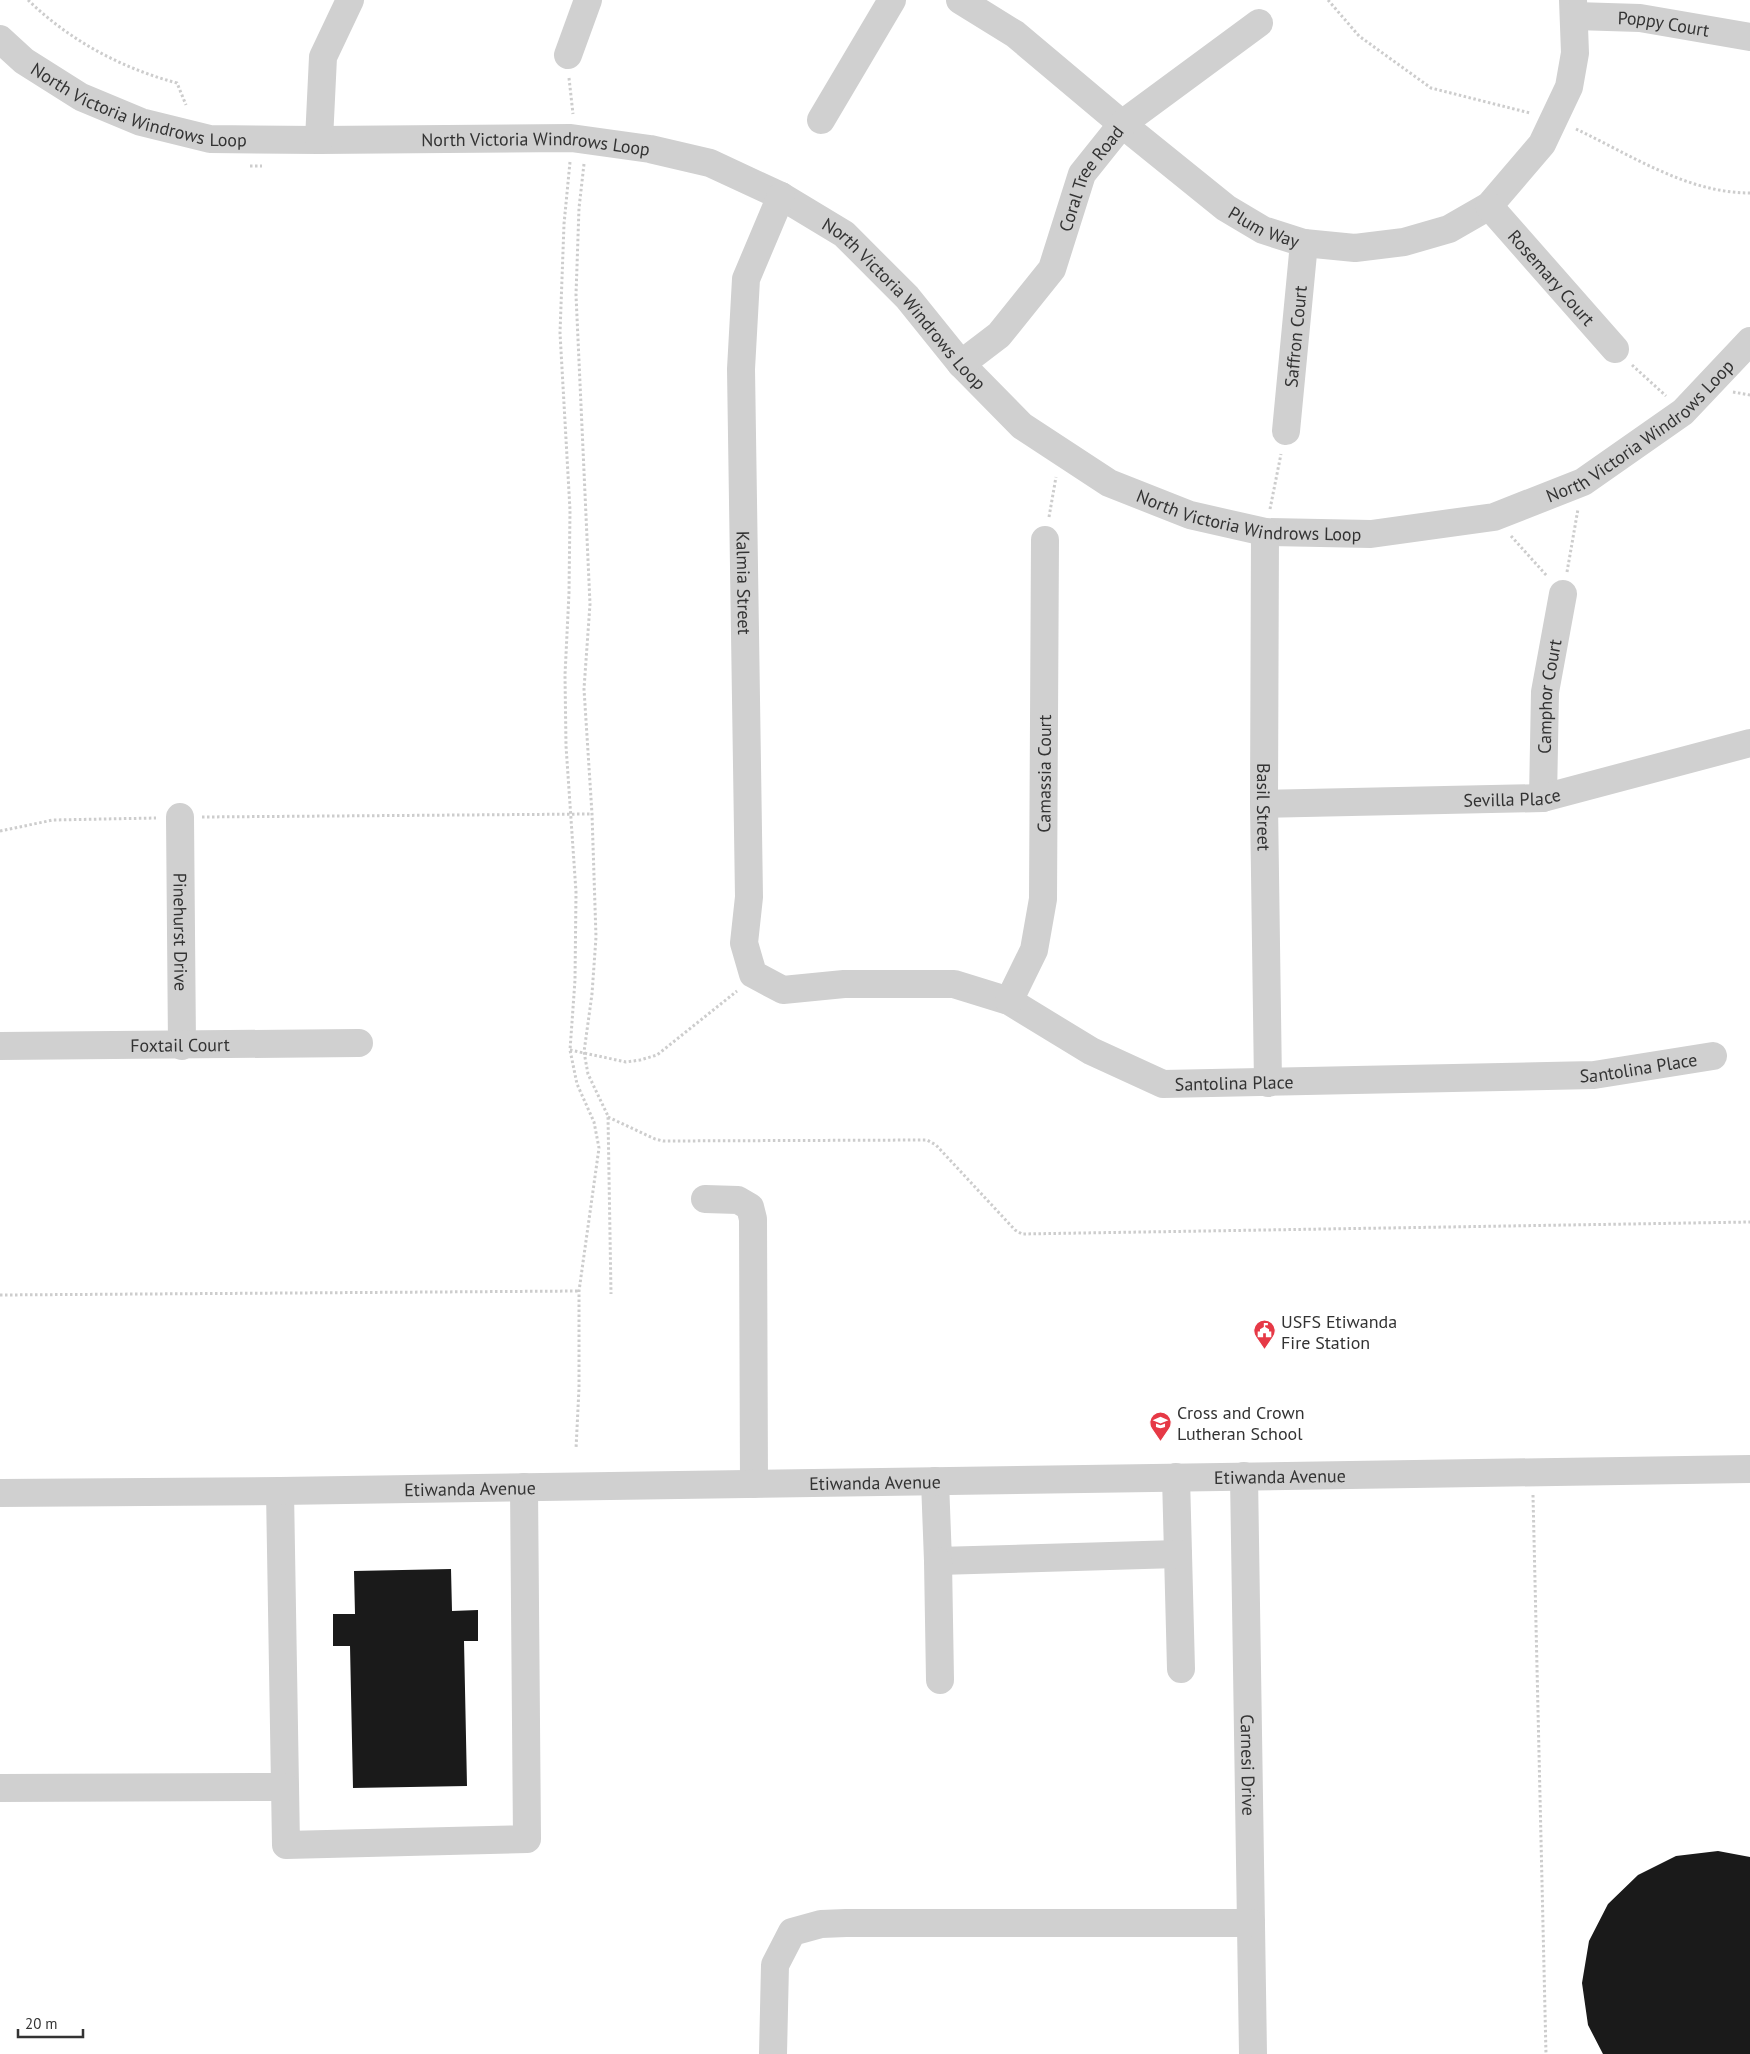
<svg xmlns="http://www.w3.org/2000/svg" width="1750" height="2054" font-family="'PT Sans',sans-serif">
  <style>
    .building { fill: #1a1a1a }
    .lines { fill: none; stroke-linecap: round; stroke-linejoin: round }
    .path { stroke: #cdcdcd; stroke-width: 3; stroke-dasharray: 2.5 2.5; stroke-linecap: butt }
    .minor { stroke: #d0d0d0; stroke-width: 28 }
    .labels { text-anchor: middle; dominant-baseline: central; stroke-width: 5; stroke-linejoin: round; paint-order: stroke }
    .street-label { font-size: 18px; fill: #333; stroke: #fff }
    .poi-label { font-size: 18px; fill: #333; stroke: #fff; text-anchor: start }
  </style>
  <rect width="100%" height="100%" fill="#fff"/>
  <path class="building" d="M451 1569 452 1611 478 1610V1641H464L467 1786 353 1788 350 1646H333V1614H355L354 1571Z
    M1718 1851 1750 1857V2054H1603L1588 2025 1582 1983 1589 1941 1608 1904 1638 1875 1676 1856Z"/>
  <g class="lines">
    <path class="path" d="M28 0C69 40 121 68 177 83L186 105
      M1328 0 1359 36 1431 88 1530 113
      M569 78 573 114
      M1576 129C1631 155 1687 193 1750 193
      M570 162 564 224 560 333 570 510 569 593 565 675 566 746 576 892 575 980 570 1050 577 1084 594 1122 599 1148 579 1291V1388L576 1449
      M584 164 579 208 576 295 590 604 584 689 592 814 596 937 592 994 584 1052 588 1074 608 1116 611 1294
      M250 166H262
      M1632 365 1666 396
      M1733 392 1750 395
      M1270 509 1281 454
      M1049 517 1056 477
      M1511 536 1547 576
      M1567 572 1578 509
      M202 817 592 814
      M0 831 53 820 156 818
      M570 1050 626 1062 640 1060 657 1055 737 991
      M608 1117 655 1139 663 1141 927 1140 936 1145 1015 1230 1022 1234 1750 1222
      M0 1295 579 1291
      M1533 1495 1546 2054"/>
    <g class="minor">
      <path id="s1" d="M960 0 1015 34 1122 124 1226 208 1263 230 1304 243 1355 248 1404 242 1449 229 1489 206 1542 144 1569 87 1575 53 1573 0"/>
      <path id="s2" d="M1575 16 1640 18 1750 37"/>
      <path id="s3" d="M0 39 24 61 81 97 141 122 210 139 319 140 571 138 650 149 710 163 781 196 844 234 907 297 961 364 1022 426 1109 483 1190 515 1265 532 1371 534 1494 517 1583 482 1683 412 1750 341"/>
      <path d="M568 55 588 0"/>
      <path d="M821 120 892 0"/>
      <path d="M319 140 323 57 350 0"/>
      <path id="s4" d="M781 196 746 279 741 369 749 897 744 943 753 974 783 990 844 984H954L1009 1001 1091 1051 1163 1084 1594 1075 1713 1056"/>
      <path id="s5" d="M1489 206 1615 349"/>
      <path id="s6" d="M961 364 999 335 1052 269 1082 174 1122 124 1259 23"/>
      <path id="s7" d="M1286 431 1304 243"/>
      <path id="s8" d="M1265 532 1264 804 1268 1083"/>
      <path id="s9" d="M1543 798 1545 692 1563 594"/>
      <path id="s10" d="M1264 804 1543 798 1750 743"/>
      <path id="s11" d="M180 817 182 1046"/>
      <path id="s12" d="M1009 1001 1034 950 1043 899 1045 540"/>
      <path id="s13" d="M0 1046 359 1043"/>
      <path d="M705 1199 738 1200 750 1207 753 1219 754 1484"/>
      <path id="s14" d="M1244 1476 1253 2054"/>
      <path d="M1176 1477 1181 1669"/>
      <path d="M935 1481 938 1561 1178 1554"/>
      <path d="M280 1491 286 1845 527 1839 524 1487"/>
      <path id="s15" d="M0 1493 280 1491 1750 1469"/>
      <path d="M938 1561 940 1680"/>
      <path d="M0 1788 285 1787"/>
      <path d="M773 2054 775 1965 792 1932 821 1924 846 1923H1251"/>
    </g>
  </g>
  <defs>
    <symbol id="civic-pin" viewBox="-11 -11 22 30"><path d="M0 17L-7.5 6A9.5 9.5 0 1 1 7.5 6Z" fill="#e63946" stroke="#fff"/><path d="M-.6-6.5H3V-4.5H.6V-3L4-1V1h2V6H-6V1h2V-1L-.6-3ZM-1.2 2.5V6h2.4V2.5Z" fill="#fff"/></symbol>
    <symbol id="school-pin" viewBox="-11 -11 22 30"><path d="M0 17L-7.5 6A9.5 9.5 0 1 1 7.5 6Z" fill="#e63946" stroke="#fff"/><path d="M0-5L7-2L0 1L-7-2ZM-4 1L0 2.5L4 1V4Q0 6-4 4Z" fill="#fff"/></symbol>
  </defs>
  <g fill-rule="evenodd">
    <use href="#civic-pin" x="1252" y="1318" width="25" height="34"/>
    <use href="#school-pin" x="1148" y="1410" width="25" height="34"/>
  </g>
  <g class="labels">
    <g class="street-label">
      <text stroke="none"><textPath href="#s2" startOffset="89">Poppy Court</textPath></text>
      <text stroke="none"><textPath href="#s3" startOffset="158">North Victoria Windrows Loop</textPath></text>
      <text stroke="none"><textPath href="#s3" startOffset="562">North Victoria Windrows Loop</textPath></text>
      <text stroke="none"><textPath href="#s6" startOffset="232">Coral Tree Road</textPath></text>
      <text stroke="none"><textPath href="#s1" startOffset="381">Plum Way</textPath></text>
      <text stroke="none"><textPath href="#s5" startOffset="95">Rosemary Court</textPath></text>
      <text stroke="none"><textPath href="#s3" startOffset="982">North Victoria Windrows Loop</textPath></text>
      <text stroke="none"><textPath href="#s7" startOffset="95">Saffron Court</textPath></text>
      <text stroke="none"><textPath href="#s3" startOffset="1822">North Victoria Windrows Loop</textPath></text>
      <text stroke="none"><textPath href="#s3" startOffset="1402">North Victoria Windrows Loop</textPath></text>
      <text stroke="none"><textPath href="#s4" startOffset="394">Kalmia Street</textPath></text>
      <text stroke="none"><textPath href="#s9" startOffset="102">Camphor Court</textPath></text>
      <text stroke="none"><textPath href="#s12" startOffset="234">Camassia Court</textPath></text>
      <text stroke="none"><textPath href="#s10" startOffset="248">Sevilla Place</textPath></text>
      <text stroke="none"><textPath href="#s8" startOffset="275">Basil Street</textPath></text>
      <text stroke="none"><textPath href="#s11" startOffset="115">Pinehurst Drive</textPath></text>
      <text stroke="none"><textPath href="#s13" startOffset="180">Foxtail Court</textPath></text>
      <text stroke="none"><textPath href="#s4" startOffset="1701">Santolina Place</textPath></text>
      <text stroke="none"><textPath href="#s4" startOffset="1296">Santolina Place</textPath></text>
      <text stroke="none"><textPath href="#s15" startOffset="1280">Etiwanda Avenue</textPath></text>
      <text stroke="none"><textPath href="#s15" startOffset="875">Etiwanda Avenue</textPath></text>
      <text stroke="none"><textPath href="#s15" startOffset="470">Etiwanda Avenue</textPath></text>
      <text stroke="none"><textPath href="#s14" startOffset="289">Carnesi Drive</textPath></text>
    </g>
    <g class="poi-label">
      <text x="1281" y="1321">USFS Etiwanda<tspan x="1281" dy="21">Fire Station</tspan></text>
      <text x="1177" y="1412">Cross and Crown<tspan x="1177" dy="21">Lutheran School</tspan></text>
    </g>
  </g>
  <path d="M18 2029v8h65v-8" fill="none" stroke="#333333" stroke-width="2.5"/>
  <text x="25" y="2029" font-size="15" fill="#333333" stroke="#ffffff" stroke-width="4" paint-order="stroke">20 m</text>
</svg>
